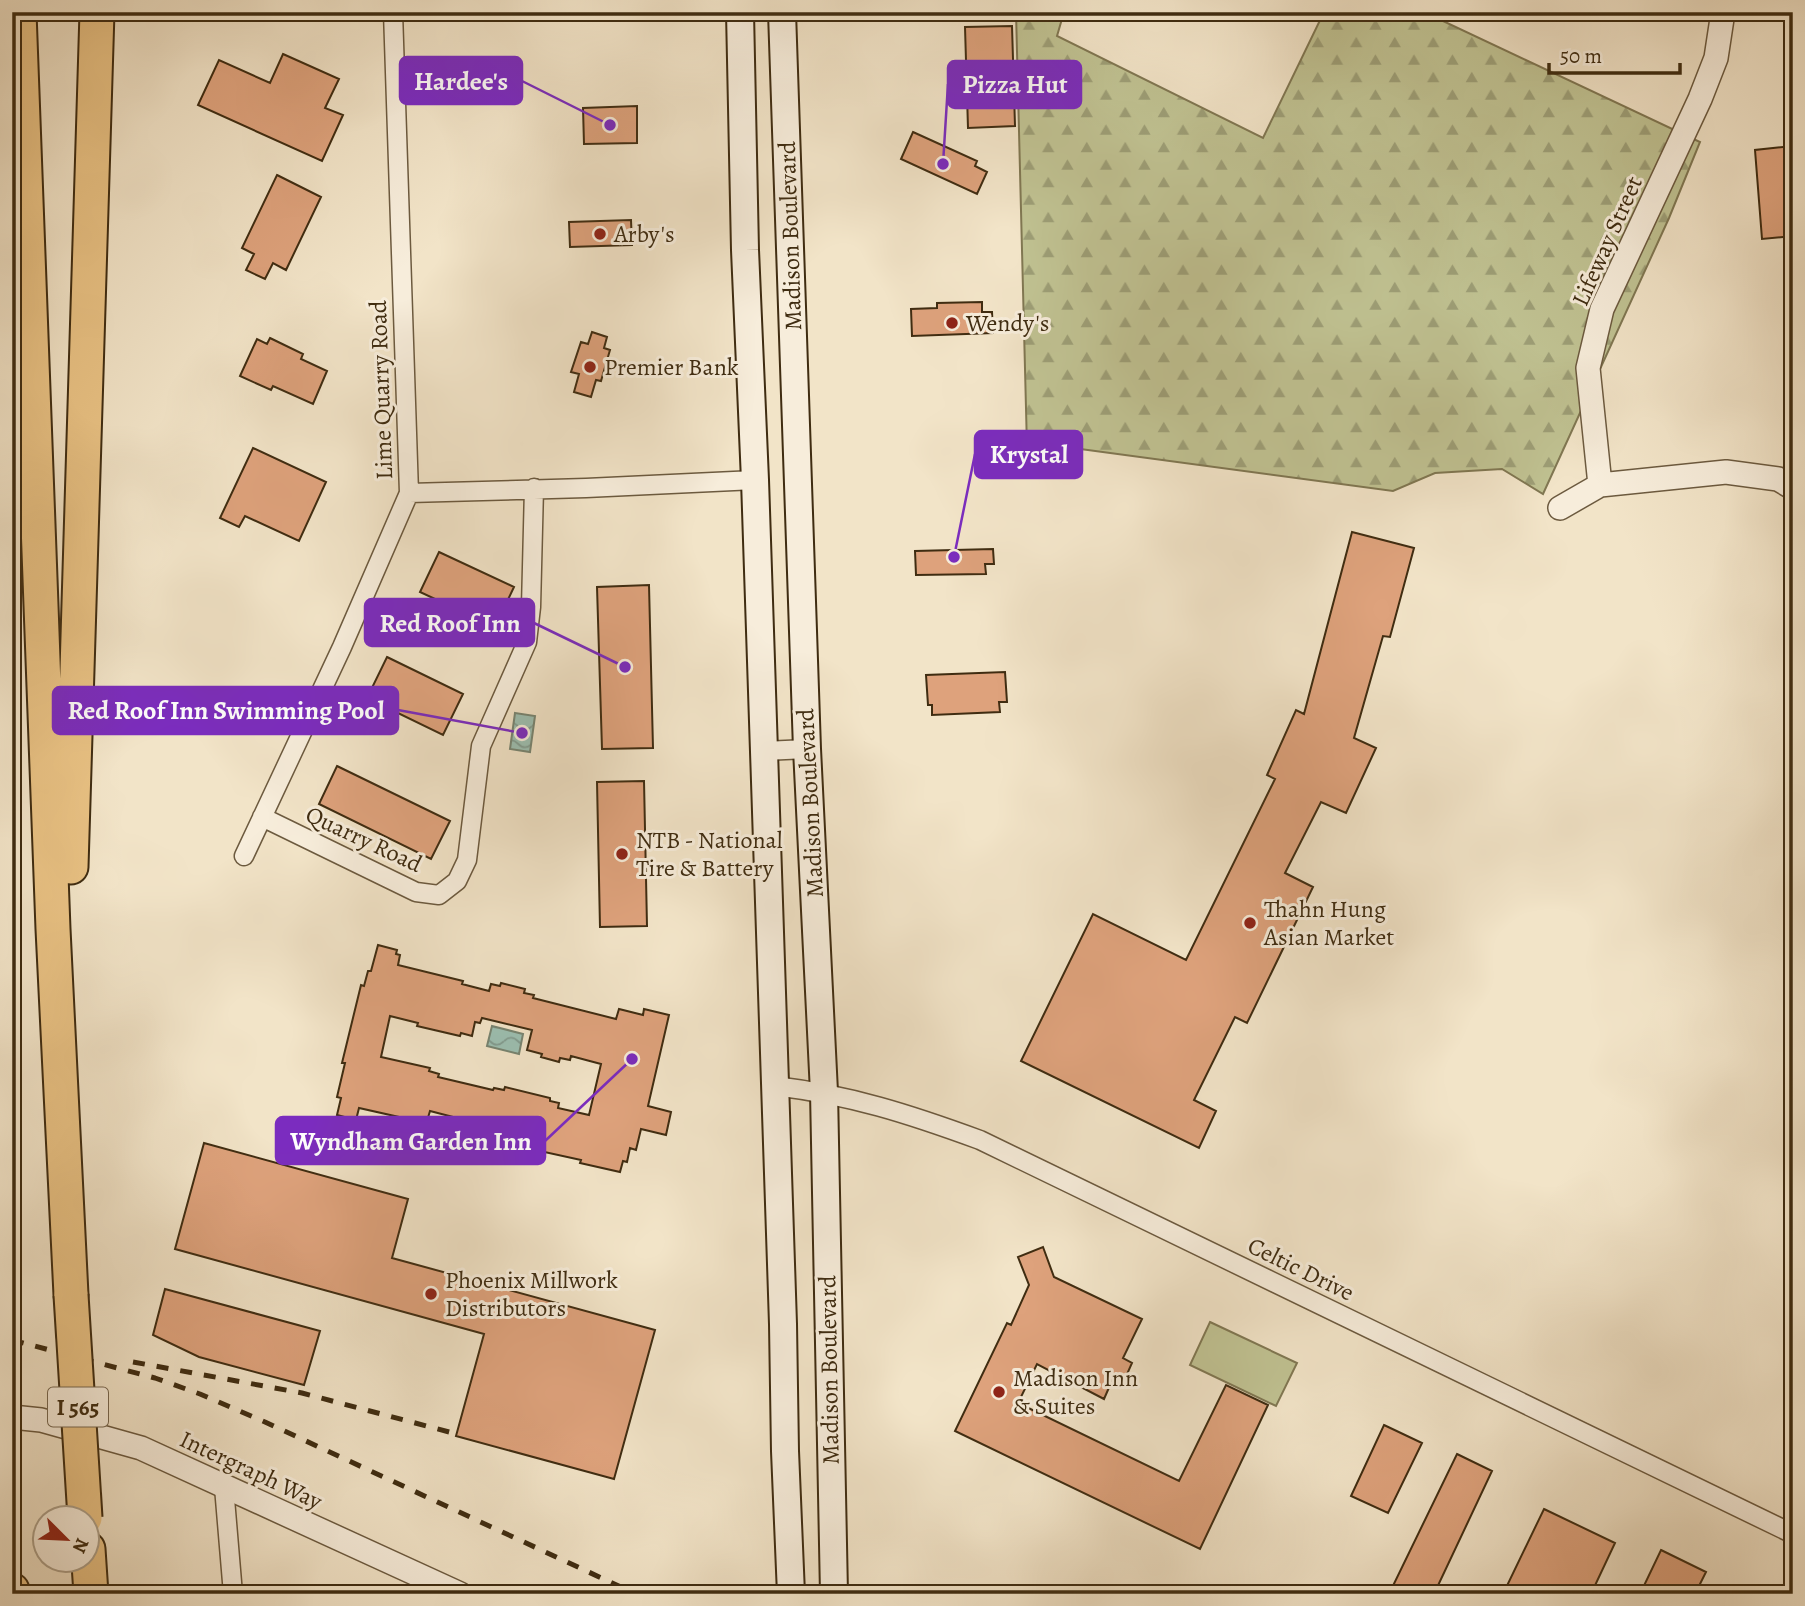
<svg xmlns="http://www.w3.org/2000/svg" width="1805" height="1606" font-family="Alegreya,serif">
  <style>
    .forest { fill: url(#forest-firs); stroke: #807752; stroke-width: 2 }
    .pitch { fill: #c0c292; stroke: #807752; stroke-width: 2 }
    .water { fill: url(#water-waves); stroke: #778471; stroke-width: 2 }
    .building { fill: #dea27c; stroke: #3f2c11; stroke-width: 2; fill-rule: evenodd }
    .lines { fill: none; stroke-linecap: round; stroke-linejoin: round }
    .minor-casing { stroke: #6c5a3f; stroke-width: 21 }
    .tertiary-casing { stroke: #6c5a3f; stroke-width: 26 }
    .secondary-casing { stroke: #3f2c11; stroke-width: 30 }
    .motorway-casing { stroke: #3f2c11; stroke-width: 37 }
    .minor { stroke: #f7eddb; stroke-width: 18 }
    .tertiary { stroke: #f7eddb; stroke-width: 23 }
    .secondary { stroke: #f7eddb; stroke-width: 26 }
    .motorway { stroke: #e9c284; stroke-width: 33 }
    .rail { stroke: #3f2c11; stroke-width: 5; stroke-dasharray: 12 12; stroke-linecap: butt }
    .motorway-bridge-casing { stroke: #3f2c11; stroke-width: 37; stroke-linecap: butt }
    .motorway-bridge { stroke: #e9c284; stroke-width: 33 }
    .poi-dot { fill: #8f2418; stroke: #f7eddb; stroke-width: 2.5 }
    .labels { text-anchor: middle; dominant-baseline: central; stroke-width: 6; stroke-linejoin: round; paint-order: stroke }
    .shield { fill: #f7eddb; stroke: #76664e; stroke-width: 2 }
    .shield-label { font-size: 23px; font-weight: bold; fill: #3f2c11 }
    .poi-label { font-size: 24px; fill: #3f2c11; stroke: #f7eddb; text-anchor: start }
    .street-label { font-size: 24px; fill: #3f2c11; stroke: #f7eddb }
    .leader { fill: none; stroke: #7b2cbf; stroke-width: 2.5 }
    .callout-dot { fill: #7b2cbf; stroke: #f7eddb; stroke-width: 2.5 }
    .callout { fill: #7b2cbf; stroke: #7b2cbf; stroke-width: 2.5 }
    .callout-label { font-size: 26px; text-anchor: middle; font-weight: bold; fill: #fff }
  </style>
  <defs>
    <pattern id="forest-firs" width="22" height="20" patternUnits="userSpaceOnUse" patternTransform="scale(1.75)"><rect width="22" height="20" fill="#c0c292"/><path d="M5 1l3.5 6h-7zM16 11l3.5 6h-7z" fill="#9d9e76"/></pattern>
    <pattern id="water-waves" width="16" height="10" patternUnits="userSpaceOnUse" patternTransform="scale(1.75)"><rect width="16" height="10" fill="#9cbfb1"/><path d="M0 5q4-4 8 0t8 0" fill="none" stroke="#819b8f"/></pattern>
  </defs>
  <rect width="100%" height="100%" fill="#f2e4c8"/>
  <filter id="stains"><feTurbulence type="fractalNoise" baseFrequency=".00286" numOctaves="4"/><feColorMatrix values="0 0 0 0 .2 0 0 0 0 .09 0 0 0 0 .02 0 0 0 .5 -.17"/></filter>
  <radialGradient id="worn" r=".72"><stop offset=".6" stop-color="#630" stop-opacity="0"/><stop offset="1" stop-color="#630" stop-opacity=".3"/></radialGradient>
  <path class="forest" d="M1016 12H1064L1057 36 1263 138 1324 12H1424L1700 142 1669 218 1543 494 1502 469 1435 473 1393 491 1073 448H1027Z"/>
  <path class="pitch" d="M1210 1322 1297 1363 1276 1406 1190 1365Z"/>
  <path class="water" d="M515 713 535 716 530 752 510 749Z
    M492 1026 523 1034 519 1054 487 1046Z"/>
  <path class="building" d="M1012 26 1015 126 968 128 965 27Z
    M283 54 339 79 325 108 343 115 322 161 198 105 219 60 270 83Z
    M637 106V143L584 144 583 108Z
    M913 132 977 161 975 166 987 172 977 194 901 159Z
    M1793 146V236L1762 239 1755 150Z
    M277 175 321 197 286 270 273 263 265 279 246 270 254 254 242 248Z
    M631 220 632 245 570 247 569 222Z
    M982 302V312H992L993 333 912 336 911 309 937 308V303Z
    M592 332 607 337 604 348 610 350 601 381 596 380 591 397 574 392 579 374 571 372 581 342 588 344Z
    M270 338 303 354 301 359 327 371 313 404 273 386 271 390 240 376 257 339 267 344Z
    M253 448 326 482 299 541 245 516 239 527 220 518Z
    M1352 532 1414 548 1390 637 1383 636 1354 738 1376 748 1346 813 1321 802 1285 873 1313 887 1247 1023 1235 1017 1194 1100 1216 1111 1199 1148 1021 1061 1093 914 1186 960 1275 779 1267 775 1296 710 1304 714Z
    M993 549 994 564H985L986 574 916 575 915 551Z
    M439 552 514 587 495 627 420 592Z
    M649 585 653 748 602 749 597 587Z
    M387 657 463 694 443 735 367 698Z
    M1005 672 1007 702H999L1000 712 932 715V705H928L926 675Z
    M337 766 450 821 431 859 319 804Z
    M644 781 647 926 600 927 597 782Z
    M378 945 397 950 396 954 400 955 398 965 463 981 462 984 489 991 491 984 500 986 501 983 525 989 524 993 534 995 533 998 616 1019 619 1009 643 1015 644 1009 669 1015 648 1106 671 1112 666 1135 641 1129 636 1150 630 1148 627 1162 623 1161 620 1172 580 1163 581 1160 503 1143 504 1140 482 1135 484 1125 430 1111 427 1121 418 1118 417 1121 359 1108 356 1120 337 1115 341 1098 337 1097 345 1063H342L361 985 364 986 368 971H371ZM390 1016 418 1023 417 1026 460 1036 461 1033 472 1036 475 1022 480 1023 482 1018 532 1030 527 1050 542 1054 541 1057 559 1062 560 1058 570 1060 571 1056 601 1064 589 1115 558 1108 559 1103 550 1101V1098L505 1087 504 1090 494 1088 493 1090 438 1077 439 1074 429 1071 430 1068 381 1057Z
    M204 1143 408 1199 392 1258 655 1330 614 1479 456 1436 484 1334 175 1249Z
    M1043 1247 1054 1277 1142 1319 1123 1358 1132 1363 1124 1381 1114 1376 1104 1399 1037 1364 1018 1403 1179 1481 1226 1385 1268 1405 1200 1549 955 1431 1007 1323 1011 1325 1029 1285 1018 1257Z
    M165 1289 320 1331 304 1385 199 1357 153 1335Z
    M1384 1425 1422 1443 1388 1513 1351 1496Z
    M1457 1454 1492 1471 1434 1594H1389Z
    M1544 1509 1615 1543 1591 1594H1503Z
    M1661 1550 1706 1572 1695 1594H1640Z"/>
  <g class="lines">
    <defs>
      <path id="minor" d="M409 493 586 488 755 480
        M764 751 807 749
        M262 817 416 892 439 895 457 881 467 860 481 746 527 642 531 607 534 488
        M244 856 342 647 409 493 393 12
        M775 1086C850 1095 909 1114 980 1140L1793 1534
        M224 1487 233 1594"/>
      <path id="tertiary" d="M1600 485 1588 368 1602 309 1700 99 1716 58 1723 12
        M1560 508 1600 485 1726 472 1778 479 1793 488
        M12 1417 41 1420 141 1448 460 1594"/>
      <path id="secondary" d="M740 12 745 250 755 480 783 1324 785 1451 791 1594
        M782 12 807 749 824 1092 834 1594"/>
      <path id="motorway" d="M19 12 53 929 71 1295
        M71 867 97 12
        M88 1549 91 1594
        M12 1590V1594"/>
    </defs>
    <use href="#minor" class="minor-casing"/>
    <use href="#tertiary" class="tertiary-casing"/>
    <use href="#secondary" class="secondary-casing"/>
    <use href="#motorway" class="motorway-casing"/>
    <use href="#minor" class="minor"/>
    <use href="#tertiary" class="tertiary"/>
    <use href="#secondary" class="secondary"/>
    <use href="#motorway" class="motorway"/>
    <path class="rail" d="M12 1340 155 1378 200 1394 265 1422 636 1594
      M133 1362 302 1393 453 1433"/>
    <defs>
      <path id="motorway-bridge" d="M71 1295 85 1518"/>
    </defs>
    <use href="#motorway-bridge" class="motorway-bridge-casing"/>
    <use href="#motorway-bridge" class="motorway-bridge"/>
  </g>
  <g class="poi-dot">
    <circle cx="600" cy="234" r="7"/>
    <circle cx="952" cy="323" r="7"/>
    <circle cx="590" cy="367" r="7"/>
    <circle cx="622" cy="854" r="7"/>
    <circle cx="1250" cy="923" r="7"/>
    <circle cx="431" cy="1294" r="7"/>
    <circle cx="999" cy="1392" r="7"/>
  </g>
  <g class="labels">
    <rect class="shield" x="48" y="1387.5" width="60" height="39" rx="5"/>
    <g class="shield-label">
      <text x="78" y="1407">I 565</text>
    </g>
    <g class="poi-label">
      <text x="614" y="234">Arby's</text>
      <text x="966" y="323">Wendy's</text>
      <text x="604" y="367">Premier Bank</text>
      <text x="636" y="840">NTB - National<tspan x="636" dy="28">Tire &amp; Battery</tspan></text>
      <text x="1264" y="909">Thahn Hung<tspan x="1264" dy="28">Asian Market</tspan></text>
      <text x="445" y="1280">Phoenix Millwork<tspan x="445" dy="28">Distributors</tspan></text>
      <text x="1013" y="1378">Madison Inn<tspan x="1013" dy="28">&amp; Suites</tspan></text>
    </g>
    <g class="street-label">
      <text transform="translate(790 236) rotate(-92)">Madison Boulevard</text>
      <text transform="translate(1607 241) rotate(-66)">Lifeway Street</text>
      <text transform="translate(381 390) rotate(-92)">Lime Quarry Road</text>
      <text transform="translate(810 803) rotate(-93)">Madison Boulevard</text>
      <text transform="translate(364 839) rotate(25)">Quarry Road</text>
      <text transform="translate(1301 1269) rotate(26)">Celtic Drive</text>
      <text transform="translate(829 1370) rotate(-91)">Madison Boulevard</text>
      <text transform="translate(251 1470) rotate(25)">Intergraph Way</text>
    </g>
  </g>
  <path class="leader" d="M610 125L522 81M943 164L948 84M954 557L975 454M625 667L534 623M522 733L398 710M632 1059L545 1141"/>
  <g class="callout-dot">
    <circle cx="610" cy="125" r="7"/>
    <circle cx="943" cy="164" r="7"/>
    <circle cx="954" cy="557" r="7"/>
    <circle cx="625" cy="667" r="7"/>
    <circle cx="522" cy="733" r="7"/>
    <circle cx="632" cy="1059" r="7"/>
  </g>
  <g class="callout">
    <rect x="400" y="57" width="122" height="47" rx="7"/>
    <rect x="948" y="61" width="133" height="47" rx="7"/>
    <rect x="975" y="431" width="107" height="47" rx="7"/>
    <rect x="365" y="599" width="169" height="47" rx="7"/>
    <rect x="53" y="687" width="345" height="47" rx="7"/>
    <rect x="276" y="1117" width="269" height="47" rx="7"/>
  </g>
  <g class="callout-label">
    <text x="461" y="90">Hardee's</text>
    <text x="1015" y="93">Pizza Hut</text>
    <text x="1029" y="463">Krystal</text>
    <text x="450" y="632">Red Roof Inn</text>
    <text x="226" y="719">Red Roof Inn Swimming Pool</text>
    <text x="411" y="1150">Wyndham Garden Inn</text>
  </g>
  <rect width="1805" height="1606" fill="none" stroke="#f2e4c8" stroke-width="42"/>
  <rect x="14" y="14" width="1777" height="1578" fill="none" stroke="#3f2c11" stroke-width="3.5"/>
  <rect x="21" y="21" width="1763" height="1564" fill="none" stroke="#3f2c11" stroke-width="2"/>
  <g transform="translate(66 1539) rotate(114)"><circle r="33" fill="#f7eddb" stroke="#ada08a" stroke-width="2"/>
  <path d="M0-5L12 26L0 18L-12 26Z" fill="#8f2418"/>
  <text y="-10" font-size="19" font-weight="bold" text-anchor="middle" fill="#3f2c11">N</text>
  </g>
  <path d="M1549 63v10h131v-10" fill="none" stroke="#3f2c11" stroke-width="3.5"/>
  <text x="1560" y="63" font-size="21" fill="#3f2c11" stroke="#f7eddb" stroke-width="5" paint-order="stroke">50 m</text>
  <rect width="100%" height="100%" filter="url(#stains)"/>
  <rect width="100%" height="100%" fill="url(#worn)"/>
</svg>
